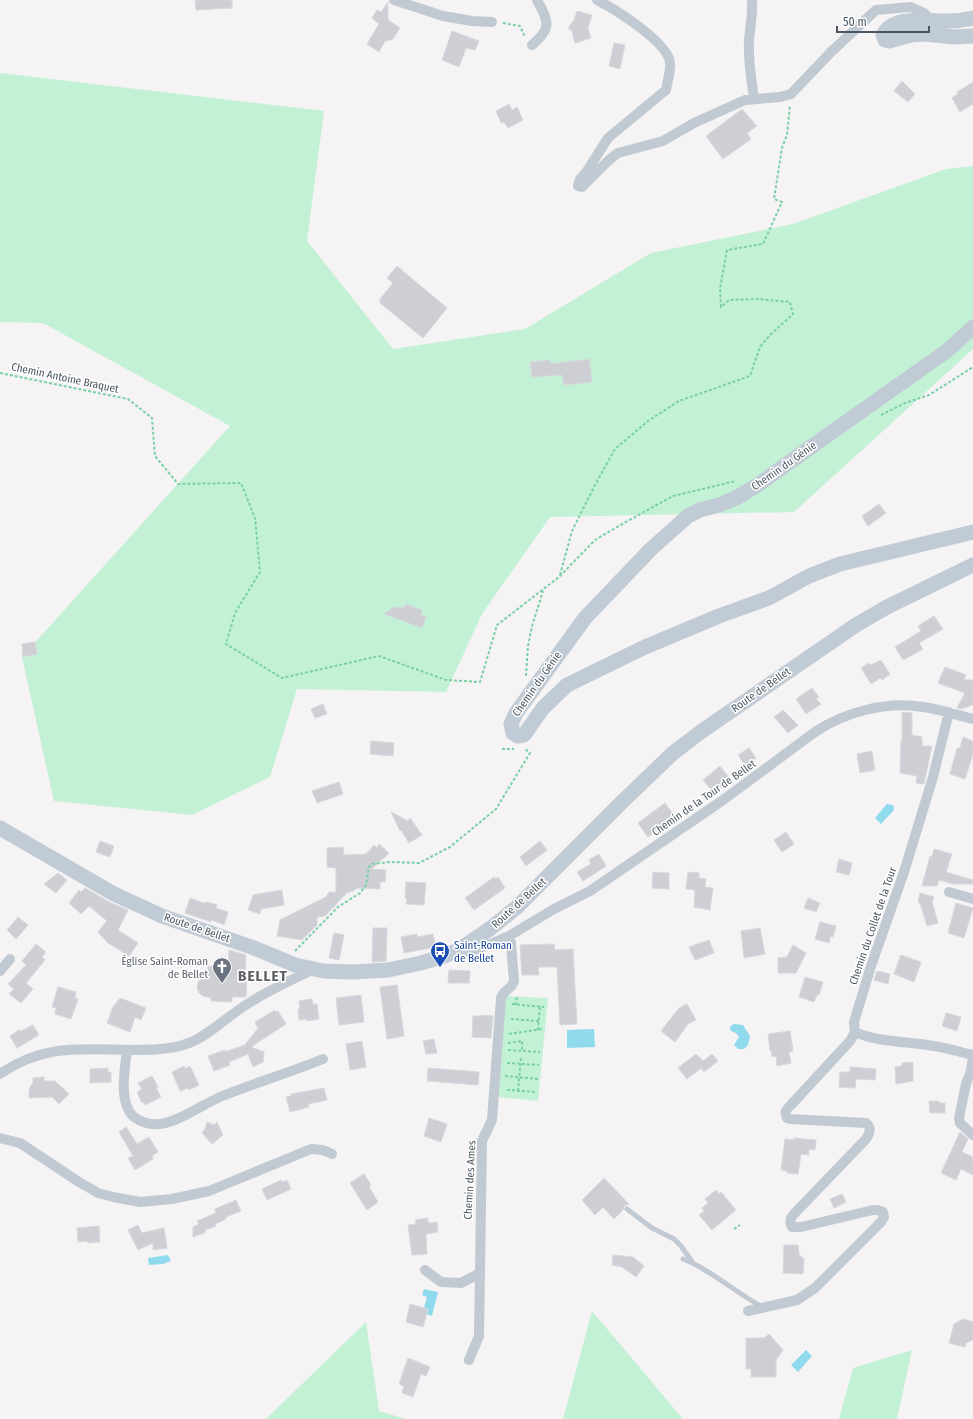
<svg xmlns="http://www.w3.org/2000/svg" width="973" height="1419" font-family="'Fira Sans Condensed',sans-serif">
  <style>
    .green { fill: #c3f1d5 }
    .water { fill: #90daee }
    .building { fill: #cdcfd5; stroke: #d7d9de }
    .lines { fill: none; stroke-linecap: round; stroke-linejoin: round }
    .path { stroke: #7ad0a6; stroke-width: 2; stroke-dasharray: 3 2; stroke-linecap: butt }
    .lane { stroke: #c1cad2; stroke-width: 5 }
    .street { stroke: #c1cad2; stroke-width: 10 }
    .secondary { stroke: #c1cbd6; stroke-width: 15 }
    .labels { text-anchor: middle; dominant-baseline: central; stroke-width: 3; stroke-linejoin: round; paint-order: stroke }
    .street-label { font-size: 11px; fill: #4a5661; stroke: #fff }
    .transit-label { font-size: 11px; fill: #164399; stroke: #fff; text-anchor: start }
    .worship-label { font-size: 11px; fill: #5b616d; stroke: #fff; text-anchor: end }
    .district-label { font-size: 15px; font-weight: bold; letter-spacing: 1px; fill: #5f6368; stroke: #fff }
  </style>
  <rect width="100%" height="100%" fill="#f5f3f3"/>
  <path class="green" d="M0 73 324 111 307 241 393 349 525 329 651 253 793 224 946 169 973 166V349L794 512 550 517 482 614 446 692 297 689 270 777 192 815 54 801 22 657 230 426 43 323 0 322Z
    M504 996 548 998 538 1101 497 1097Z
    M592 1311 683 1419H563Z
    M366 1322 379 1411 406 1419H266Z
    M912 1350 897 1419H839L853 1368Z"/>
  <path class="water" d="M887 804 893 805 894 810 881 824 875 818Z
    M734 1024 743 1025 750 1036 748 1045 744 1049H738L734 1045 739 1037 736 1033 731 1031 730 1028 731 1026Z
    M594 1029 595 1047 567 1048V1030Z
    M168 1255 171 1261 163 1264 149 1265 148 1258Z
    M424 1289 438 1292 432 1316 427 1314 428 1309 424 1308 427 1297 422 1295Z
    M806 1350 812 1356 798 1372 791 1365Z"/>
  <path class="building" d="M195 0H232V8L196 10Z
    M388 2V20L400 28 393 39 385 41 379 52 367 44 379 24 372 18 377 10 381 12Z
    M577 11 592 15 588 28 591 38 575 43 572 31 568 28 574 20Z
    M452 31 479 41 475 50 466 48 459 67 442 60Z
    M614 43 625 45 620 69 609 66Z
    M902 81 915 94 908 102 894 91Z
    M973 82V104L960 112 952 98 958 94 957 92Z
    M509 104 512 110 517 107 523 120 508 128 504 122 501 123 496 111Z
    M742 109 757 126 747 133 751 139 723 159 706 136Z
    M397 266 447 308 423 338 380 303V299L393 283 387 278Z
    M589 359 592 382 564 385 562 375 532 377 530 362 550 360 551 364Z
    M879 504 886 513 868 526 862 516Z
    M406 604 422 610 421 615 426 617 422 628 384 614 392 608 405 607Z
    M934 616 943 629 919 643 923 649 903 660 895 647 921 631 918 626Z
    M35 642 37 654 23 657 22 644Z
    M881 660 890 674 882 680 880 678 871 684 861 668 869 663 871 665Z
    M945 667 966 675 964 680H973V705L961 709 957 708 965 693 938 683Z
    M812 688 819 697 816 699 821 704 806 714 796 699Z
    M323 704 327 714 315 718 311 709Z
    M783 710 798 725 788 733 774 717Z
    M902 712 912 713V735L922 737V746H932L924 784 916 783 917 776 900 773 901 740H902Z
    M963 737 973 741V754L965 779 950 774 957 748H960Z
    M371 741 394 743 393 756 370 754Z
    M749 748 756 758 745 766 738 755Z
    M872 751 875 770 860 773 857 754Z
    M720 766 730 779 714 793 703 780Z
    M339 782 343 794 317 803 312 791Z
    M665 803 675 817 648 837 638 823Z
    M391 812 408 821 410 818 422 835 409 843 401 830 400 831Z
    M786 832 794 844 782 852 774 840Z
    M100 841 114 846 110 857 96 852Z
    M540 841 547 850 526 866 520 857Z
    M379 844 389 853 372 869 386 870 385 882H380V889L357 888 353 891 346 893V894L325 916 317 917V925L302 940 277 936 280 920 326 897 329 892H336V868L327 867V848L343 847 344 855 366 854 374 845 377 848Z
    M934 849 952 854 946 872 973 880V884H953L939 880 937 886H922L930 856 932 857Z
    M599 854 606 866 583 881 577 872 591 864 589 860Z
    M839 859 852 863 849 875 836 872Z
    M653 872 669 873V889L652 888Z
    M688 872 699 873V878L706 879 705 887 713 888 710 910 694 907 695 890 686 889Z
    M58 873 67 880 56 893 44 884Z
    M494 877 495 879 498 877 505 888 474 910 465 898Z
    M406 882 426 883 424 905 406 904 407 899 405 898Z
    M85 888 109 902 128 910 118 930 138 943 129 956 108 943 98 932 107 921 89 906 81 914 69 903 79 890 81 892Z
    M282 890 284 905 261 909 260 914 248 910 253 895Z
    M920 893 934 897 932 902 938 923 927 926 920 903 918 902Z
    M190 898 204 903 208 902 217 905 216 908 228 912 224 925 212 920 211 922 185 913Z
    M808 898 820 903 816 912 804 908Z
    M956 903 973 908 964 938 948 933Z
    M18 917 28 925 16 939 7 930Z
    M820 922 836 926 833 937 831 936 829 943 815 939Z
    M373 928H387L386 961 372 962Z
    M760 928 765 954 744 958 741 931Z
    M334 933 344 935 339 960 329 958Z
    M417 934V937L433 934 436 947 404 953 401 937Z
    M709 940 714 953 695 960 689 947Z
    M36 944 46 952 42 957 45 960 26 983 33 989 21 1003 9 994 14 989 8 984 26 965 22 961Z
    M554 944 555 950 573 949 577 1024 560 1025 557 967H538L539 975H522L520 945Z
    M793 945 806 953 796 973H778V958L787 957Z
    M229 950 246 955 245 976H247L246 997H232V1002L211 1001V998L203 996 199 993 197 988 198 982 202 977 208 973V966L228 967Z
    M901 955 921 962 914 982 894 974Z
    M449 970 470 971 469 983H448Z
    M877 971 890 974 888 984 874 980Z
    M805 977 823 982 819 995H817L814 1002 799 997Z
    M397 985 404 1036 387 1039 380 987Z
    M58 987 76 992 75 998 78 999 71 1019 55 1014 56 1008 52 1007Z
    M361 995 364 1022 339 1025 336 998Z
    M120 998 146 1008 141 1020 135 1017 130 1032 107 1023 113 1007Z
    M312 999 313 1005 317 1004 319 1019 307 1021V1019L299 1020 298 1009H300L299 1001Z
    M687 1004 696 1020 688 1024 675 1042 661 1031 679 1008Z
    M275 1010 276 1012 278 1011 286 1024 251 1047 264 1052 263 1062 253 1067 248 1054 229 1062 230 1065 214 1071 208 1056 225 1050V1052L245 1045 258 1028 255 1022Z
    M946 1013 961 1017 957 1031 942 1026Z
    M480 1015 493 1016 491 1038 472 1037 473 1016H480Z
    M33 1025 39 1035 17 1048 10 1036 19 1030 21 1031Z
    M790 1031 793 1051 789 1052 791 1063 777 1066 776 1056 772 1057 771 1050 770 1051 768 1034Z
    M434 1039 437 1053 426 1054 423 1041Z
    M362 1041 366 1067 350 1070 346 1044Z
    M696 1054 703 1061 712 1054 718 1061 704 1072 701 1068 687 1079 678 1068Z
    M913 1062V1081L896 1084 895 1067 902 1066V1063Z
    M184 1066 185 1069 190 1066 199 1085 189 1090 188 1088 180 1091 172 1072Z
    M850 1067 876 1069 875 1080 856 1079 855 1088 839 1087 840 1072H850Z
    M108 1068V1072H111V1082L90 1083V1069Z
    M428 1068 479 1072 478 1085 427 1081Z
    M152 1076 158 1087 156 1088 161 1097 145 1105 143 1102 142 1103 137 1092 142 1089 138 1083Z
    M44 1077V1081H55L69 1094 59 1104 52 1097 29 1098V1091L31 1085 33 1083V1078Z
    M324 1088 327 1100 308 1104 309 1107 290 1112 286 1097 291 1096V1094Z
    M929 1101H939V1103H945V1113H930Z
    M429 1118 447 1124 441 1142 424 1136Z
    M207 1122 214 1125 217 1122 223 1135 212 1144 202 1133 205 1129Z
    M126 1127 137 1144 149 1137 158 1152 152 1156 153 1159 135 1170 128 1158 133 1156 119 1132Z
    M960 1132 968 1139 962 1152 973 1157V1175L961 1169 956 1180 941 1173Z
    M794 1138 816 1140 815 1150 809 1149V1155L801 1154 798 1174 787 1173V1171L781 1170 785 1139 794 1140Z
    M364 1174 371 1185 369 1187 378 1202 367 1210 350 1183Z
    M604 1178 629 1204 624 1206 623 1210 614 1219 603 1207 595 1215 582 1200Z
    M281 1180 282 1182 287 1180 291 1189 267 1200 262 1189Z
    M716 1190 719 1194 721 1192 736 1210 712 1230 699 1215 704 1211 702 1208 708 1203 705 1199Z
    M842 1194 846 1202 834 1208 830 1199Z
    M236 1200 241 1211 226 1217V1219L215 1224 216 1226 205 1230 206 1232 193 1237V1227L199 1224 197 1221 216 1213 215 1209Z
    M428 1218V1223L437 1222 438 1232 426 1234 427 1254 412 1255 408 1225 416 1224 415 1220Z
    M138 1225 142 1233 164 1228 167 1248 153 1250V1243L138 1250 128 1230Z
    M99 1226 100 1242 88 1243 87 1241 78 1242 77 1228Z
    M784 1245H798L799 1254 804 1259 803 1274 783 1273Z
    M613 1255 633 1257 644 1266 636 1277 622 1267 612 1265Z
    M410 1304 428 1309 423 1327 406 1322Z
    M963 1319 973 1322V1340L966 1343 965 1347 949 1343 954 1324Z
    M769 1334 783 1350 776 1360V1377H751V1369H746V1338H764Z
    M408 1358 430 1367 426 1376 421 1374 413 1397 402 1393 404 1386 399 1384Z"/>
  <g class="lines">
    <path class="path" d="M503 23 520 26 525 37
      M0 373 128 399 152 418 155 456 178 484 241 483 255 518 260 572 235 613 226 644 282 678 379 656 446 680 480 682 497 625 559 577 595 540 624 523 673 496 736 481
      M881 415 905 403 929 395 973 367
      M560 575 572 531 595 485 615 449 648 421 679 401 750 376 760 347 770 335 793 314 790 302 757 299 729 300 721 307 720 288 727 250 763 244 782 202 774 199 782 148 787 135 790 105
      M526 676 528 646 532 626 543 591
      M502 749H514
      M295 951 338 907 360 893 366 885 369 867 372 864 390 862 419 863 450 847 496 809 530 753 524 748
      M512 1004 544 1007
      M516 1005 517 996
      M511 1019 539 1021
      M538 1030 540 1006
      M509 1034 542 1029
      M508 1043 522 1041V1050
      M508 1050 540 1052
      M507 1063 539 1065
      M505 1076 538 1079
      M507 1090 536 1092
      M518 1091 521 1058
      M734 1229 740 1225"/>
    <path class="lane" d="M627 1209 652 1228 674 1239 681 1246 693 1263
      M683 1259C710 1269 737 1294 763 1307"/>
    <path class="street" d="M394 0 443 16 472 21 492 22
      M597 0C615 9 669 43 670 63 671 71 667 82 666 90L608 138 587 171 580 179 578 186 582 187 609 160 618 153 663 141 694 123 745 100 780 97 791 94 831 52 876 10 911 7 924 13 931 20
      M752 0C753 14 750 27 749 41 748 60 751 79 754 98
      M532 45C552 28 549 22 537 0
      M949 712 933 777 904 872 871 966 854 1022 855 1032C879 1043 909 1041 934 1046 947 1048 960 1052 973 1055
      M949 892 973 899
      M460 949 466 952H471L509 936 554 909 590 891 723 800 815 732C845 712 886 701 923 707 940 709 956 715 973 719
      M0 971 10 959
      M127 1050C125 1067 118 1104 134 1117 141 1122 151 1125 160 1124 180 1121 202 1105 220 1097 254 1083 289 1073 323 1059
      M973 1057 971 1071 966 1084 959 1118 960 1123 973 1135
      M0 1074C46 1042 85 1050 138 1050 154 1050 174 1049 189 1043 206 1037 221 1022 237 1011 258 996 282 984 306 973L309 969
      M0 1138 20 1143 79 1182 98 1193 113 1197 140 1202 172 1199 209 1191 311 1149 323 1150 332 1154
      M425 1270 441 1282 461 1283 480 1273
      M748 1311 797 1300 815 1288 881 1222 884 1217 883 1212 877 1210H873L801 1227H792C789 1222 790 1219 793 1215L866 1139C870 1133 872 1128 866 1123L790 1119 787 1118C784 1112 786 1110 790 1106L850 1041 855 1032
      M469 1360 479 1336 482 1141 492 1120 501 998C503 990 512 989 514 981L511 943 509 936"/>
    <path class="secondary" d="M973 18C965 20 956 21 948 21 928 22 894 14 883 35L885 40 889 41 911 35 925 34 955 37 973 36
      M973 327 948 350 756 486 736 498 719 505 700 510 688 516 651 549 585 618 516 713 511 724 513 733 518 736 524 735 543 708 567 685 645 647 719 616 769 598 809 576 840 564 973 532
      M0 828 114 894 162 916 254 948 295 965 324 971 352 972 388 970 421 963 447 955 460 949 491 928 517 907 621 803 673 753 702 731 856 625 887 607 973 565"/>
  </g>
  <defs>
    <symbol id="bus-pin" viewBox="-11 -11 22 30"><path d="M0 17L-7.5 6A9.5 9.5 0 1 1 7.5 6Z" fill="#1a4fb4" stroke="#fff"/><path d="M-5-6H5V4H4V6H2V4H-2V6H-4V4H-5ZM-3.5-4V0h7V-4ZM-3.5 1.2v1.5H-2V1.2ZM2 1.2v1.5H3.5V1.2Z" fill="#fff"/></symbol>
    <symbol id="church-pin" viewBox="-11 -11 22 30"><path d="M0 17L-7.5 6A9.5 9.5 0 1 1 7.5 6Z" fill="#6b7280" stroke="#fff"/><path d="M-1.2-6h2.4v3.5h3.3v2.4h-3.3V6h-2.4V-.1h-3.3v-2.4h3.3Z" fill="#fff"/></symbol>
  </defs>
  <g fill-rule="evenodd">
    <use href="#bus-pin" x="429" y="940" width="22" height="30"/>
    <use href="#church-pin" x="211" y="956" width="22" height="30"/>
  </g>
  <g class="labels">
    <g class="street-label">
      <text transform="translate(65 378) rotate(12)">Chemin Antoine Braquet</text>
      <text transform="translate(784 466) rotate(-35)">Chemin du Génie</text>
      <text transform="translate(537 684) rotate(-55)">Chemin du Génie</text>
      <text transform="translate(761 690) rotate(-35)">Route de Bellet</text>
      <text transform="translate(704 798) rotate(-35)">Chemin de la Tour de Bellet</text>
      <text transform="translate(519 903) rotate(-42)">Route de Bellet</text>
      <text transform="translate(873 926) rotate(-71)">Chemin du Collet de la Tour</text>
      <text transform="translate(197 928) rotate(19)">Route de Bellet</text>
      <text transform="translate(470 1180) rotate(-87)">Chemin des Ames</text>
    </g>
    <g class="transit-label">
      <text x="454" y="945">Saint-Roman<tspan x="454" dy="13">de Bellet</tspan></text>
    </g>
    <g class="worship-label">
      <text x="208" y="961">Église Saint-Roman<tspan x="208" dy="13">de Bellet</tspan></text>
    </g>
    <g class="district-label">
      <text x="263" y="976">BELLET</text>
    </g>
  </g>
  <path d="M837 26v6h92v-6" fill="none" stroke="#4a5661" stroke-width="2"/>
  <text x="843" y="26" font-size="12" fill="#4a5661" stroke="#ffffff" stroke-width="3" paint-order="stroke">50 m</text>
</svg>
